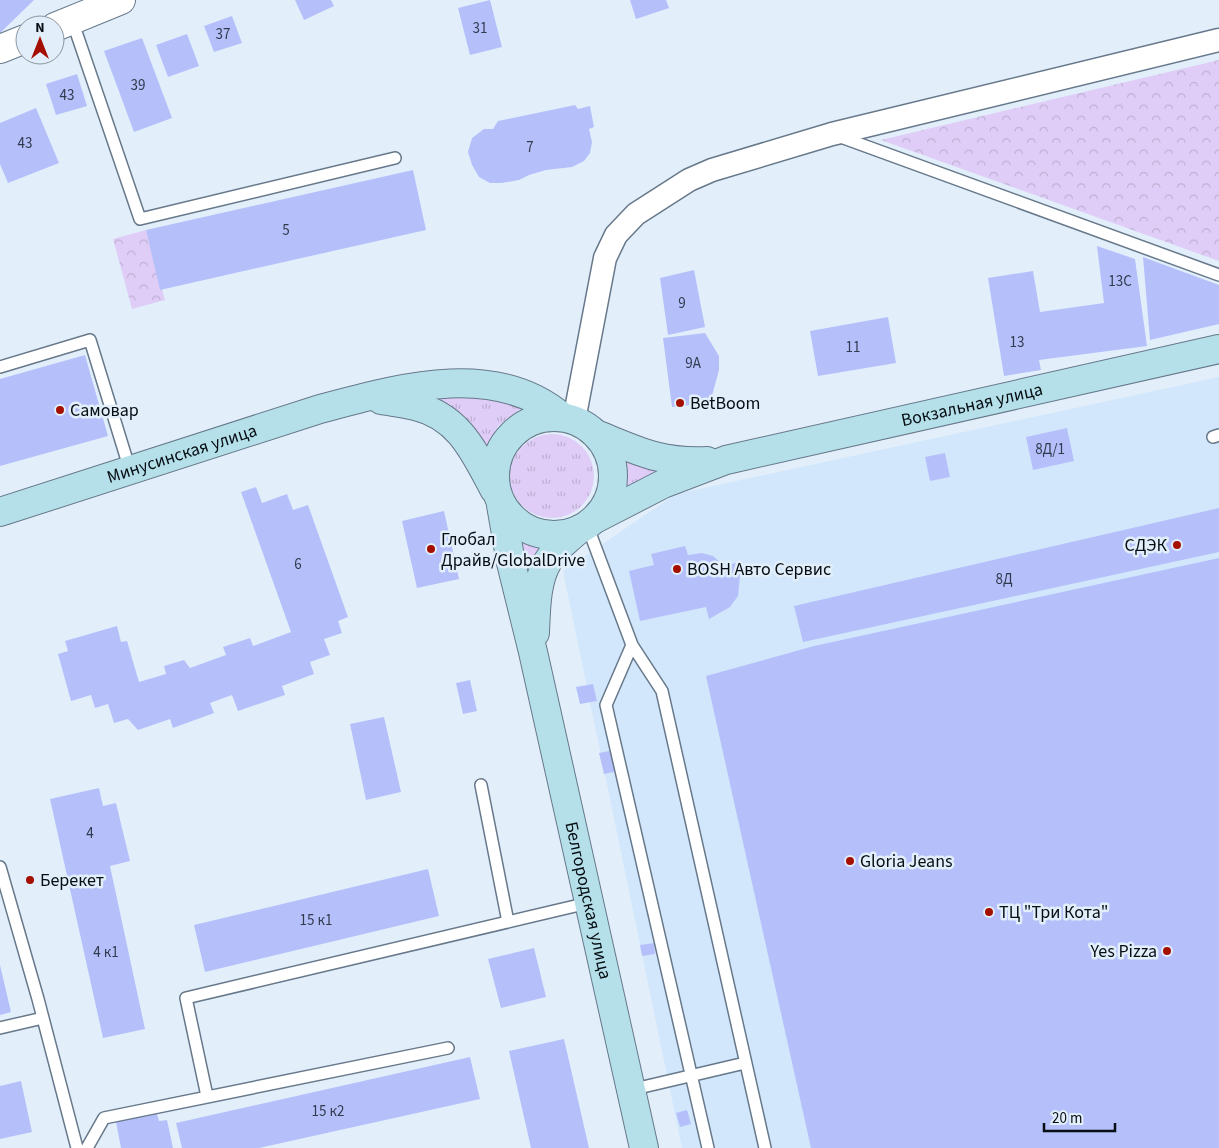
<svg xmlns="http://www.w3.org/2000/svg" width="1219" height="1148" font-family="'Source Sans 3',sans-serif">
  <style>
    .built { fill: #d2e7fb }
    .grass { fill: url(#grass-tufts) }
    .park { fill: url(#park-crowns) }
    .building { fill: #b5c0fb }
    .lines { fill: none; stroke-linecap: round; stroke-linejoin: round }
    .service-casing { stroke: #66788a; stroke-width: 14 }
    .minor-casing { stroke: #66788a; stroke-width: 25 }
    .tertiary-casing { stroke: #66788a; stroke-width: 30 }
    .secondary-casing { stroke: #66788a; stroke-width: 30 }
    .service { stroke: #fff; stroke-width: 11 }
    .minor { stroke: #fff; stroke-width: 22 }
    .tertiary { stroke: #fff; stroke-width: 28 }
    .secondary { stroke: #b5e0e9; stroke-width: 28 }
    .poi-dot { fill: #a40f00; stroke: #e2effb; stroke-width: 2 }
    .labels { text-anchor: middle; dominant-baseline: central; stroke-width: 5; stroke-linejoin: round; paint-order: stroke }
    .number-label { font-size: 15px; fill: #323a4d }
    .poi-label { font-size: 18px; fill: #060d13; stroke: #e2effb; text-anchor: start }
    .street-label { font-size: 18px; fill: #060d13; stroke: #e2effb }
  </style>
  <defs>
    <pattern id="grass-tufts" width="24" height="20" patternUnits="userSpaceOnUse" patternTransform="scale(1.25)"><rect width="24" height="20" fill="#dfcdf7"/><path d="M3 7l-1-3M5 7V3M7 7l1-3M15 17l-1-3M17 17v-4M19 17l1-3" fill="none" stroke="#beafd3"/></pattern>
    <pattern id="park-crowns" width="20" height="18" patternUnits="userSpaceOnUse" patternTransform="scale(1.25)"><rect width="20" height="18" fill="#dfcdf7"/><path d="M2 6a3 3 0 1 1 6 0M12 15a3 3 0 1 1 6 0" fill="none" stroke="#beafd3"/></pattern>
  </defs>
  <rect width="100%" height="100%" fill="#e2effb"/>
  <path class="built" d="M1219 377V1148H682L563 571 676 494Z"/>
  <path class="grass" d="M442 389 524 406 498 426 483 453 414 393Z
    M510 476a42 42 0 1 1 84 0a42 42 0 1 1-84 0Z
    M617 449 658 472 623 497 627 473Z
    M508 525 526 539 546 542 522 581Z"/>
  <path class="park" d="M1219 60V261L881 140Z
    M146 230 165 300 132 309 113 239Z"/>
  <path class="building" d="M0 0H34L0 33Z
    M295 0H331L334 6 304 20Z
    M490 0 502 47 470 55 458 8Z
    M630 0H666L669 8 636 19Z
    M232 16 242 43 214 52 204 26Z
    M187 34 199 66 168 77 156 45Z
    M142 38 172 118 134 132 104 51Z
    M77 74 87 106 56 115 46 84Z
    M575 105 578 109 590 106 594 127 589 129 592 142 590 153 584 161 572 167 546 170 529 175 519 180 502 183H490L479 177 472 165 468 152 472 138 484 129H493L498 121Z
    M36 108 59 163 8 183 0 164V123Z
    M413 170 426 230 160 290 146 230Z
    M1097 246 1135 259 1147 346 1039 360 1041 370 1004 376 988 278 1033 271 1040 312 1104 303Z
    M1143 257 1219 285V324L1150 340Z
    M694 270 705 327 668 335 660 278Z
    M888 317 896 363 818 376 810 331Z
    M705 333 719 356V370L710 403 672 407 663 338Z
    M85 355 108 436 0 466V379Z
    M1067 428 1074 461 1033 470 1026 437Z
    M945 453 950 477 930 481 925 457Z
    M256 487 262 503 287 494 293 510 308 505 348 617 338 621 342 633 324 639 330 655 310 662 314 674 282 686 285 695 238 711 232 695 210 703 214 713 173 728 170 719 138 730 128 719 114 723 108 704 95 708 91 695 71 701 58 654 68 651 65 641 117 626 121 642 127 641 139 682 166 674 164 666 184 660 190 668 226 655 223 647 250 638 253 646 291 632 241 492Z
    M1219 508V552L803 642 794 606Z
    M444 511 459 579 417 588 402 521Z
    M685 546 688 555 702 553 713 556 723 565 737 563 740 575 738 596 730 607 709 619 706 607 640 621 629 571 654 565 651 554Z
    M1219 558V1148H811L706 676 814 646Z
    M470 680 477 711 463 714 456 683Z
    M593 684 597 701 580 704 576 687Z
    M384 717 401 792 366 800 350 724Z
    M614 750 618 771 604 774 599 753Z
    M99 788 103 806 116 803 130 861 110 866 145 1029 103 1038 50 799Z
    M428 869 439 916 205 972 194 925Z
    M654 943 655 954 642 956 640 945Z
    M534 948 546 997 501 1008 488 959Z
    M0 965 11 1012 0 1015Z
    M564 1039 589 1148H531L509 1051Z
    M470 1057 480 1099 259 1148H182L176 1123Z
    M21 1081 32 1132 0 1139V1086Z
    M687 1110 691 1124 680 1127 676 1113Z
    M157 1114 159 1121 167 1120 173 1148H121L116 1122Z"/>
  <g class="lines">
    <defs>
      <path id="service" d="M72 20 140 219 395 158
        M838 136 1219 275
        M0 367 90 340 130 470
        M1213 437 1219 435
        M587 525 632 645 606 705 708 1148
        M632 645 662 691 765 1148
        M481 785 508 922
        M0 867 38 999 77 1148
        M0 1028 43 1018
        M630 1090 745 1063
        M207 1096 186 998 588 903
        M87 1148 104 1118 448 1048"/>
      <path id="minor" d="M574 420 605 258 616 235 636 214 689 180 712 170 832 134 1219 40"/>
      <path id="tertiary" d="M55 27 121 0
        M0 49 25 39"/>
      <g id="secondary">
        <path d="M381 400C392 402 404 403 415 406 460 417 474 452 494 489"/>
        <circle cx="554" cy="476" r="59"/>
        <path d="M596 434C638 451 660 463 707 461"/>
        <path id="s1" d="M501 505 511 563 533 652 644 1148"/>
        <path id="s2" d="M0 512 320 409C396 389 494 359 562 417"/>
        <path id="s3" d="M595 519 663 484 726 460 1219 349"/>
        <path d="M535 633C536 609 536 581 548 561 555 548 568 540 578 530"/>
      </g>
    </defs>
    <use href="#service" class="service-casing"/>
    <use href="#minor" class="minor-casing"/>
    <use href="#tertiary" class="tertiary-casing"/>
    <use href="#secondary" class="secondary-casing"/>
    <use href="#service" class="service"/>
    <use href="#minor" class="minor"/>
    <use href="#tertiary" class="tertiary"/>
    <use href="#secondary" class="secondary"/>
  </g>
  <g class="poi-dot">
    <circle cx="680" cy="403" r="5"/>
    <circle cx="60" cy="410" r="5"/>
    <circle cx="1177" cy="545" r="5"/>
    <circle cx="431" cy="549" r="5"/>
    <circle cx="677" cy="569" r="5"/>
    <circle cx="850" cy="861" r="5"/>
    <circle cx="30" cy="880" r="5"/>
    <circle cx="989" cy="912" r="5"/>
    <circle cx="1167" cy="951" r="5"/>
  </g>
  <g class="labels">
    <g class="number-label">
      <text x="480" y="28">31</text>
      <text x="223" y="34">37</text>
      <text x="138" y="85">39</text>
      <text x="67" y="95">43</text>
      <text x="25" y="143">43</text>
      <text x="530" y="147">7</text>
      <text x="286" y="230">5</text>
      <text x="1120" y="281">13С</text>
      <text x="682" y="303">9</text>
      <text x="1017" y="342">13</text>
      <text x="853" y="347">11</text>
      <text x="693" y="363">9А</text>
      <text x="1050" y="449">8Д/1</text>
      <text x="298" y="564">6</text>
      <text x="1004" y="579">8Д</text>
      <text x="90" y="833">4</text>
      <text x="316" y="920">15 к1</text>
      <text x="106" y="952">4 к1</text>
      <text x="328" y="1111">15 к2</text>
    </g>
    <g class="poi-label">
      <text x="690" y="403">BetBoom</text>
      <text x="70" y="410">Самовар</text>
      <text x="441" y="539">Глобал<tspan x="441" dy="21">Драйв/GlobalDrive</tspan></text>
      <text x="1167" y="545" text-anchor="end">СДЭК</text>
      <text x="687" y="569">BOSH Авто Сервис</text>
      <text x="860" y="861">Gloria Jeans</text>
      <text x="40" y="880">Берекет</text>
      <text x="999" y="912">ТЦ "Три Кота"</text>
      <text x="1157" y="951" text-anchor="end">Yes Pizza</text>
    </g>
    <g class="street-label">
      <text stroke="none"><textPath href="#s3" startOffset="396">Вокзальная улица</textPath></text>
      <text stroke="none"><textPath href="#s2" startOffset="191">Минусинская улица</textPath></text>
      <text stroke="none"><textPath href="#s1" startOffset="405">Белгородская улица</textPath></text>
    </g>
  </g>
  <g transform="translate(40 40)"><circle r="24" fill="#e2effb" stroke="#8a959e"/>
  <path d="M0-4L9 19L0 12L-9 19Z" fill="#a40f00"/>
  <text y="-8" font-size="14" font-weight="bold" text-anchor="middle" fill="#060d13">N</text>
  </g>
  <path d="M1044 1123v8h71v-8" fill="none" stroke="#060d13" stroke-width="2.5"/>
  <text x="1052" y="1123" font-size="15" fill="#060d13" stroke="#e2effb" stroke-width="4" paint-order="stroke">20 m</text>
</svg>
